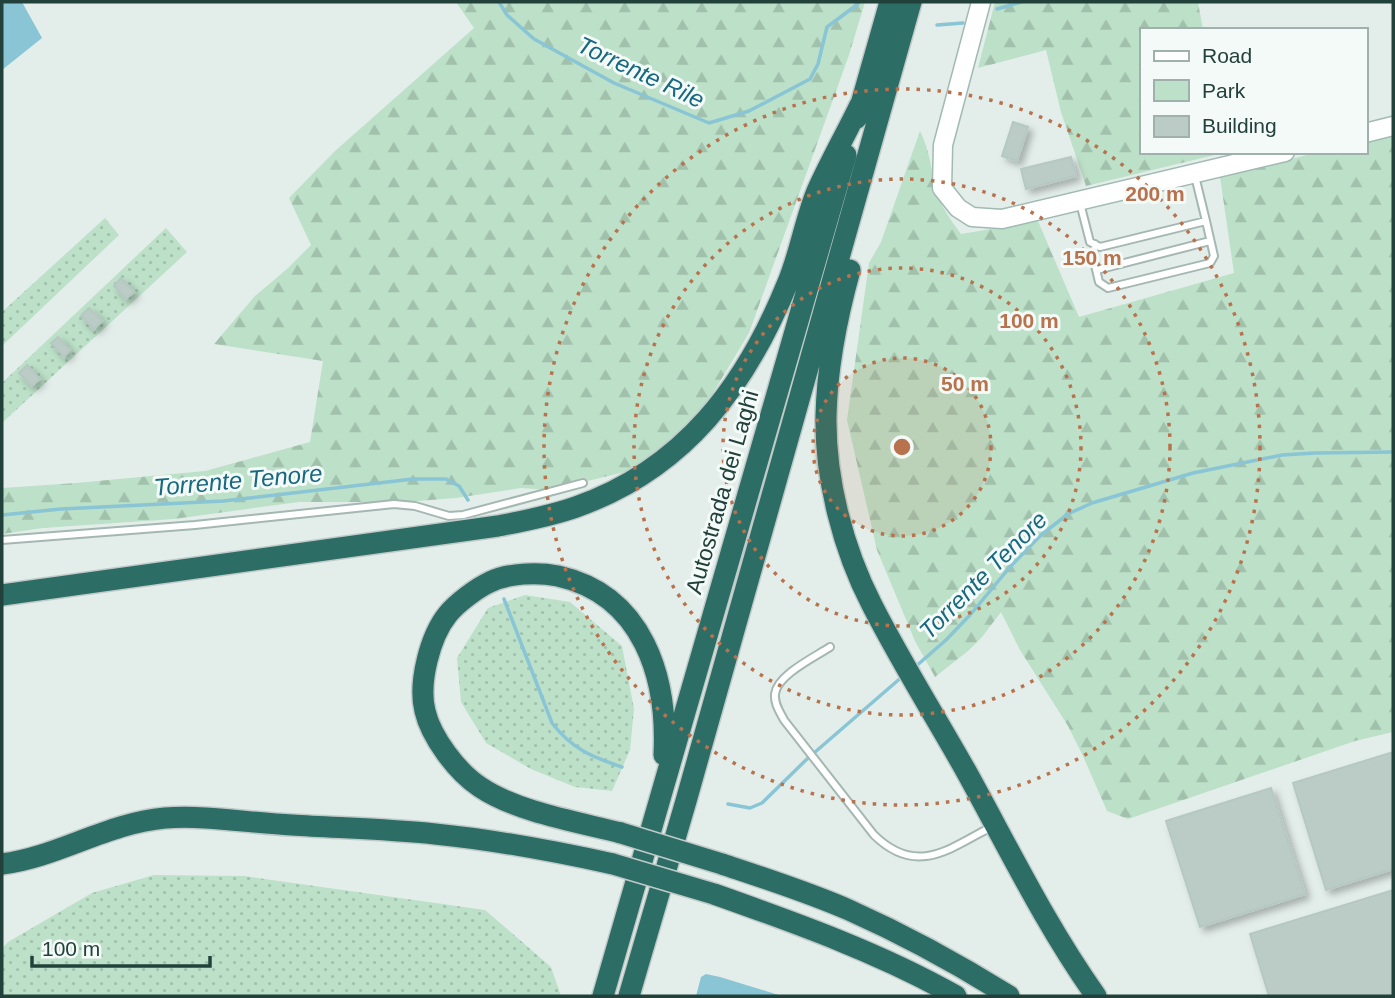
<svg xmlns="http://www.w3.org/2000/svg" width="1395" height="998" font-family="Arial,sans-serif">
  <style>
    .green { fill: url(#green-dots) }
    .forest { fill: url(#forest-firs) }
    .water { fill: #89c5d5 }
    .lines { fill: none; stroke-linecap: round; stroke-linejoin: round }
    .stream { stroke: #89c5d5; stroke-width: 3.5 }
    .building { fill: #bbccc6; stroke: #b5c8c1; stroke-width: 2; filter: url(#shadow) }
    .lane-casing { stroke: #a5b7b2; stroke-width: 10 }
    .secondary-casing { stroke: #a1bab3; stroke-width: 21 }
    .highway-casing { stroke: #c1cac8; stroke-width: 24 }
    .lane { stroke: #fff; stroke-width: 6 }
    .secondary { stroke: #fff; stroke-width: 18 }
    .highway { stroke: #2c6e65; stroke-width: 21 }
    .highway-bridge-casing { stroke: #c1cac8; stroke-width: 24; stroke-linecap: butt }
    .highway-bridge { stroke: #2c6e65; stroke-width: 21 }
    .ring { fill: none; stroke: #b8734e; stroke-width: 3.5; stroke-dasharray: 3.5 7 }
    .labels { text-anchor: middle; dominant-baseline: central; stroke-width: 6; stroke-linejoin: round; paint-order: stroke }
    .street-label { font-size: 23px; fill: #22413a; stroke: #f4faf8 }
    .water-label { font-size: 24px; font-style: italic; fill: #186880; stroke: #f4faf8 }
    .centre { fill: #b8734e; stroke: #f4faf8; stroke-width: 3.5 }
    .ring-label { font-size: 21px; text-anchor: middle; font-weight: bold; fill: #b8734e; stroke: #f4faf8; stroke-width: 6; stroke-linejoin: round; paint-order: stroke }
  </style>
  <defs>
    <pattern id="green-dots" width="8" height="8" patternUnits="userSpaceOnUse" patternTransform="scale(1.75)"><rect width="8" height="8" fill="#bce0c8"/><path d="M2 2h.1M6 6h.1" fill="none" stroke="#a1c1ad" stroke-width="1.8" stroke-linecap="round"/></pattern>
    <pattern id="forest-firs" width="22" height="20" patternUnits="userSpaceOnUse" patternTransform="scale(1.75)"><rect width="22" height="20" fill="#bce0c8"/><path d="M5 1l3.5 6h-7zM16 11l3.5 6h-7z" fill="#a1c1ad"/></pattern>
    <filter id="shadow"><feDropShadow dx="4.5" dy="4.5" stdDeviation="3.5" flood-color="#0004"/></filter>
  </defs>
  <rect width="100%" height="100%" fill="#e3eeea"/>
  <path class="green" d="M105 218 119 235 2 346V312Z
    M166 228 187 252 2 423V383Z
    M525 595 570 602 622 646 634 709 630 750 612 791 575 787 531 769 486 743 461 702 457 658 488 608Z
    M154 875 244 876 485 910 551 967 561 996H2V948L8 942 92 893Z"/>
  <path class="forest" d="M456 2H865L849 55 749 333 698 418 633 470 550 490 521 488 456 498 405 502H299L174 519 43 528 2 534V488L76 483 205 471 310 442 323 361 214 344 255 296 287 269 311 245 289 198 335 151 474 28Z
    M995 2H1198L1203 30H1141V152H1227L1086 186 1061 112 1046 50 978 68Z
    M920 131C930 152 930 163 935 185 939 204 950 219 961 234L1038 221 1079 317 1234 273 1220 177 1319 152H1365V141L1393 134V732L1355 741 1128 819 1107 811 1083 756 1068 726 1020 650 1001 612 982 637 968 651 935 677 915 641 877 550 847 420 869 263 881 242Z"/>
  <path class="water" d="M2 2H22L42 38 2 70Z
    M706 974 720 977 782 996H696L701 977Z"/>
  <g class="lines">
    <path class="stream" d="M499 2 507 15 534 39 614 83 709 123 749 111 810 79 818 64 827 27 858 4
      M997 9 1021 2
      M937 25 963 23
      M2 515 61 509 223 501 413 479H446L459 486 468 500
      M504 599 552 723C572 749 592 757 622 767
      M915 667 946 640 970 615 1010 567 1041 535 1068 514 1092 503 1193 473 1282 455 1315 453 1393 452
      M728 804 750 808 762 803 807 759 903 676"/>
  </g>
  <path class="building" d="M1013 122 1028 127 1017 161 1002 156Z
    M1071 157 1076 176 1026 189 1021 169Z
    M121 278 134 292 126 299 114 286Z
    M89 308 102 321 94 329 81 316Z
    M58 337 70 350 64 357 51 343Z
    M27 365 40 379 32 386 19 373Z
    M1393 752V869L1326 890 1293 783Z
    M1271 788 1305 894 1200 927 1166 821Z
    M1393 890V996H1269L1250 934Z"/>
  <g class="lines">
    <defs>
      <path id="lane" d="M1080 203 1090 242 1100 247 1206 221 1195 176
        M1095 244 1093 257 1099 282 1108 288 1210 263 1214 256 1206 221
        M1097 270 1210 241
        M2 540 195 525 394 504 415 506 449 516 463 515 583 483
        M830 647C815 657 777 675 775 694 774 704 780 712 784 720L874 835C916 876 948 850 991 827"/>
      <path id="secondary" d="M981 2 943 145 942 188 958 208 972 217 1002 219 1285 152
        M1365 133 1393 126"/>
      <path id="highway" d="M857 118 890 2
        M850 270C837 317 827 367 826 416 825 479 843 549 872 605 901 662 935 716 966 771 1008 847 1046 926 1096 996
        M2 595 498 526C524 521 551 516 576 507 684 469 746 386 788 282 800 253 805 220 817 191 830 162 846 134 860 105
        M621 833C578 822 517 812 480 787 457 772 431 737 425 711 418 683 430 636 448 614 457 603 477 588 490 582 508 573 538 572 558 576 643 595 668 677 664 755
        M2 864C58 857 107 823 165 818 207 815 249 823 292 825 339 828 387 829 435 834 495 840 554 851 613 864
        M722 864C764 878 808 892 849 910 905 935 958 964 1009 996
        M714 894C796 923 880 953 956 996
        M603 996C683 715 766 436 846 155
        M629 996 686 801 911 2"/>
    </defs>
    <use href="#lane" class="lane-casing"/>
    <use href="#secondary" class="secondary-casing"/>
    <use href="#highway" class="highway-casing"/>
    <use href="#lane" class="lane"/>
    <use href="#secondary" class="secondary"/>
    <use href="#highway" class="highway"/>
    <defs>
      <path id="highway-bridge" d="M621 833 722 864
        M613 864 714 894"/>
    </defs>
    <use href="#highway-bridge" class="highway-bridge-casing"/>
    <use href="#highway-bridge" class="highway-bridge"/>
  </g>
  <circle cx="902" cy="447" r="89" fill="#b8734e" fill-opacity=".12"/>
  <g class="ring">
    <circle cx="902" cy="447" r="89"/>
    <circle cx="902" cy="447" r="179"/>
    <circle cx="902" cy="447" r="268"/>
    <circle cx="902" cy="447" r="358"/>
  </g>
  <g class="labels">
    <g class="street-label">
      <text transform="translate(722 492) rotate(-74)">Autostrada dei Laghi</text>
    </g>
    <g class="water-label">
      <text transform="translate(641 72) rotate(25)">Torrente Rile</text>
      <text transform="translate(238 480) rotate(-5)">Torrente Tenore</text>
      <text transform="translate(983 575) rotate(-45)">Torrente Tenore</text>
    </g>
  </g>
  <circle cx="902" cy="447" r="10" class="centre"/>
  <g class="ring-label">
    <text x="1155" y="201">200 m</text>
    <text x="1092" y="265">150 m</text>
    <text x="1029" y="328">100 m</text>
    <text x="965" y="391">50 m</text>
  </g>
  <rect width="1395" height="998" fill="none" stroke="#22413a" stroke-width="7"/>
  <rect x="1140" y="28" width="228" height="126" fill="#f4faf8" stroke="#a0b0ac" stroke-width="2"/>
  <rect x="1154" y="51" width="35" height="10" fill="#ffffff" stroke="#a0b0ac" stroke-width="2"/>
  <text x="1202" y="63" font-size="21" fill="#22413a">Road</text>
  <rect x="1154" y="80" width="35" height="21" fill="#bce0c8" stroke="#a0b0ac" stroke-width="2"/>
  <text x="1202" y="98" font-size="21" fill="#22413a">Park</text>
  <rect x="1154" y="116" width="35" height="21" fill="#bbccc6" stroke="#a0b0ac" stroke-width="2"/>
  <text x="1202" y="133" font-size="21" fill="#22413a">Building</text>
  <path d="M32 956v10h178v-10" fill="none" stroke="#22413a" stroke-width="3.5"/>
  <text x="42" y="956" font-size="21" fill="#22413a" stroke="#f4faf8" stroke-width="5" paint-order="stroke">100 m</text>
</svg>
